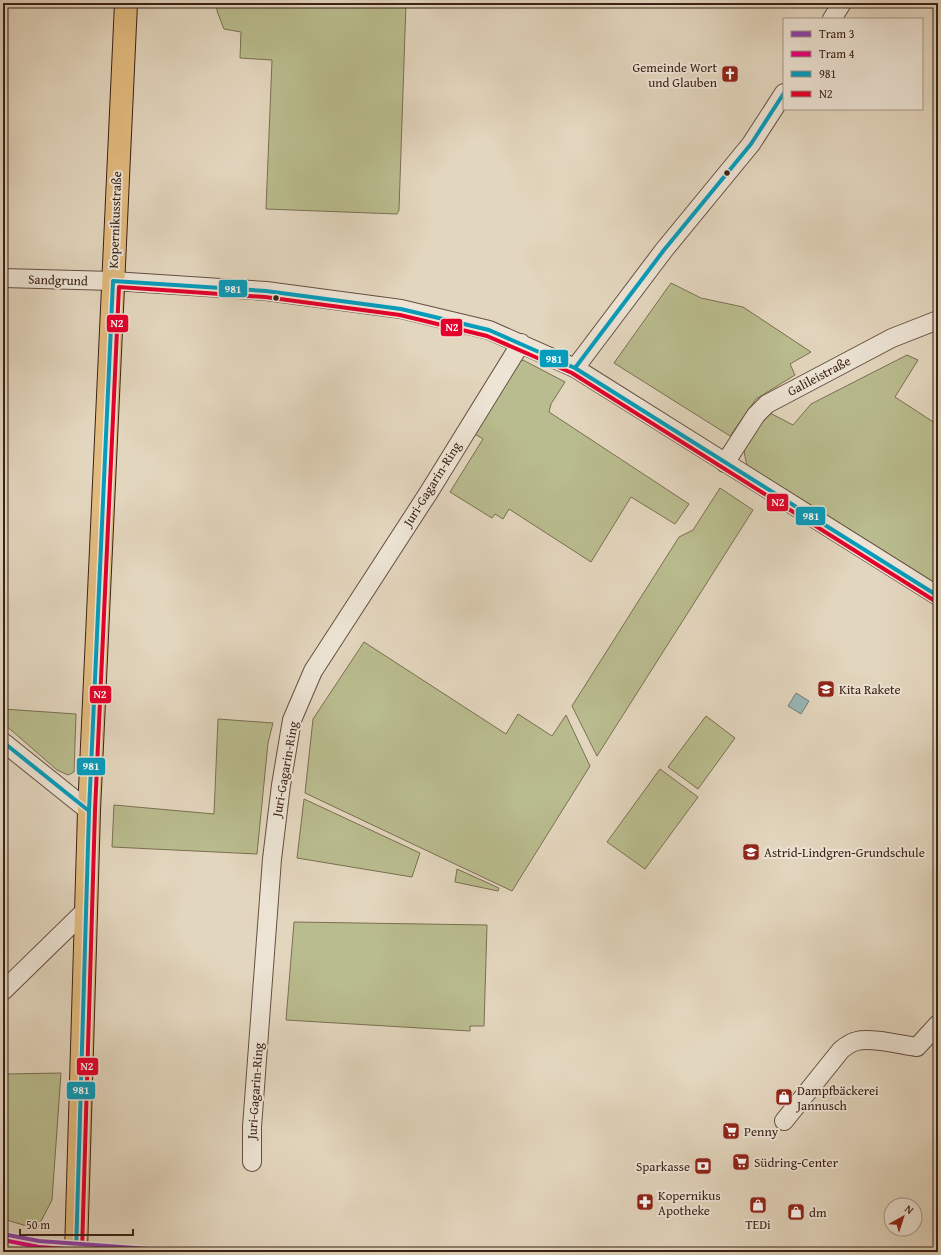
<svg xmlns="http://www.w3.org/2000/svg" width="941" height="1255" font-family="'Gentium Book Plus',serif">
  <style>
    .green { fill: #b9bc8e; stroke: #7a6f52 }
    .water { fill: #98b7ba; stroke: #737b79 }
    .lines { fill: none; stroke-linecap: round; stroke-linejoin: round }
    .minor-casing { stroke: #654f41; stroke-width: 20 }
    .major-casing { stroke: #3b2217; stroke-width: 24 }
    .minor { stroke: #ede4d5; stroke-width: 18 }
    .major { stroke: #e2bb7f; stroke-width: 22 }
    .bus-1-casing { stroke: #ede4d5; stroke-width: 7 }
    .bus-2-casing { stroke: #ede4d5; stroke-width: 7 }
    .bus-1 { stroke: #069cbc; stroke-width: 4 }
    .bus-2 { stroke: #e4002b; stroke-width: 4 }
    .tram-1-casing { stroke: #ede4d5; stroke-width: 7 }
    .tram-2-casing { stroke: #ede4d5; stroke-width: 7 }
    .tram-1 { stroke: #8e44ad; stroke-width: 4 }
    .tram-2 { stroke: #e5007d; stroke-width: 4 }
    .bus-dot { fill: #3b2217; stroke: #ede4d5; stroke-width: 1.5 }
    .labels { text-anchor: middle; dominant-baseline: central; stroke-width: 4; stroke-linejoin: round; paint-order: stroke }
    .poi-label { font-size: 13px; fill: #3b2217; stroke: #ede4d5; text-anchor: start }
    .street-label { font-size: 13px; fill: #3b2217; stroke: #ede4d5 }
    .line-badge { stroke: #ede4d5; stroke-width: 1.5 }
    .badge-label { font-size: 11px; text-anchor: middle; font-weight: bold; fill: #fff }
  </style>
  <rect width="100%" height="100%" fill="#e3d6be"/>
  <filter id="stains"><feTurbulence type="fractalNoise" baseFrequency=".005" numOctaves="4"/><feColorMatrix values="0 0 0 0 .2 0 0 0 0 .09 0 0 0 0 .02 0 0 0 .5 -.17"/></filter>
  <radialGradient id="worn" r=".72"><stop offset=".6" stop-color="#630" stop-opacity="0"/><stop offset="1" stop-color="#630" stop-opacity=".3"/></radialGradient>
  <path class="green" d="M217 3H406L399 210 397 214 266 209 272 60 240 58 241 32 224 29 217 11Z
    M671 283 701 298 743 307 811 352 790 364 795 375 756 399 730 436 614 363Z
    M907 355 918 360 895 397 938 425V585L747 465C745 458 743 449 745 442 748 434 763 416 770 413L793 425 811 404Z
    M523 360 565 382 551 404 549 412 689 504 675 524 631 497 591 562 509 509 503 519 495 514 492 518 450 492 483 439 473 433 517 363Z
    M720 488 753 510 597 756 572 706 679 537 693 530Z
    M364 642 506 734 518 714 552 736 566 715 590 766 512 891 305 793 313 719Z
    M3 709 76 714 74 772 68 775 57 770 3 723Z
    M706 716 735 738 698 789 668 767Z
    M218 719 273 723 268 743 257 854 112 847 114 805 214 814Z
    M660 769 698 797 645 869 607 842Z
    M304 799 420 853 412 877 297 858Z
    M457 869 499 888 498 891 455 882Z
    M294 922 487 925 484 1026H470V1031L286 1020Z
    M3 1025 7 1074 61 1073 52 1200 37 1229 3 1219Z"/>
  <path class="water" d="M796 693 809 701 801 714 788 706Z"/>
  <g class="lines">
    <defs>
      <path id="minor" d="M832 19 842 3
        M3 278 113 281 266 291 401 309 489 330 575 368 938 596
        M575 368 664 250 751 144 784 93
        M725 463 756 415 767 404 892 338 938 320
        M3 742 89 811
        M3 991 87 909
        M784 1121 841 1050C846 1046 851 1042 857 1041 871 1037 902 1045 917 1047L938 1024
        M252 1162V1127L272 859 281 785 292 720 313 671 429 492 521 343"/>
      <path id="major" d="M76 1252 89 811 126 3"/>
    </defs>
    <use href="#minor" class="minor-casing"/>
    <use href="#major" class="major-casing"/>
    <use href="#minor" class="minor"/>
    <use href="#major" class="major"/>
    <defs>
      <path id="bus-1" d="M113 281 266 291 401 309 489 330 575 368 938 596
        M575 368 664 250 751 144 784 93
        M3 742 89 811
        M76 1252 89 811 113 281"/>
      <path id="bus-2" d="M82 1252 95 811 119 287 265 297 400 315 487 336 572 373 935 601"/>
    </defs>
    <use href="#bus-1" class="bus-1-casing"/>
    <use href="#bus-2" class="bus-2-casing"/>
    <use href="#bus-1" class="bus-1"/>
    <use href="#bus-2" class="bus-2"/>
    <defs>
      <path id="tram-1" d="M3 1234 39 1241 191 1252"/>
      <path id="tram-2" d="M3 1240 39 1247 108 1252"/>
    </defs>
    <use href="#tram-1" class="tram-1-casing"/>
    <use href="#tram-2" class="tram-2-casing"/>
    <use href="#tram-1" class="tram-1"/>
    <use href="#tram-2" class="tram-2"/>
  </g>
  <defs>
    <symbol id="church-square" viewBox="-11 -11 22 22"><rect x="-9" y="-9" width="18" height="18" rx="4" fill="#8f2418" stroke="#ede4d5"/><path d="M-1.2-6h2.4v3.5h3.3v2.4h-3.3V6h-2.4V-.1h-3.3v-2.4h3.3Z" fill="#fff"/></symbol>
    <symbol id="school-square" viewBox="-11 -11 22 22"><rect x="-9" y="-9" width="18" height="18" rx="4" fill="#8f2418" stroke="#ede4d5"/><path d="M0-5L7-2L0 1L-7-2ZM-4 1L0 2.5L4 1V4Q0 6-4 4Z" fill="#fff"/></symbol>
    <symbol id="shop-square" viewBox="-11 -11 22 22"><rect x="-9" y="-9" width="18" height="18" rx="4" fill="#8f2418" stroke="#ede4d5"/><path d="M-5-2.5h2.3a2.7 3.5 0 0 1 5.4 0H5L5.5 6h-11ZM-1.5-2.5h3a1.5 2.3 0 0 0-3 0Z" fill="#fff"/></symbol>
    <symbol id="supermarket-square" viewBox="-11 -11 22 22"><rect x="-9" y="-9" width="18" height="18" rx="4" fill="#8f2418" stroke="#ede4d5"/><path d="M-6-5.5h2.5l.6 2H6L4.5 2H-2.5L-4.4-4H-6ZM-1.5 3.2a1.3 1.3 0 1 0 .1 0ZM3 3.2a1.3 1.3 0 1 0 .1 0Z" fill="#fff"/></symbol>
    <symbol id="bank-square" viewBox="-11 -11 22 22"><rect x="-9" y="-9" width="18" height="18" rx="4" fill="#8f2418" stroke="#ede4d5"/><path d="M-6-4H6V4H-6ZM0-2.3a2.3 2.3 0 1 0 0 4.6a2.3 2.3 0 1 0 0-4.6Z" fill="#fff"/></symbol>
    <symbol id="pharmacy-square" viewBox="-11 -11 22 22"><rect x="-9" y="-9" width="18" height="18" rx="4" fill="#8f2418" stroke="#ede4d5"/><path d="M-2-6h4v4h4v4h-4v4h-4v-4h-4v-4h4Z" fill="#fff"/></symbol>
  </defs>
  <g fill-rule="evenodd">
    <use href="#church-square" x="720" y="64" width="20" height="20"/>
    <use href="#school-square" x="816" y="679" width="20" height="20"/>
    <use href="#school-square" x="741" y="842" width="20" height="20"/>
    <use href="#shop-square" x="774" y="1087" width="20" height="20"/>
    <use href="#supermarket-square" x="721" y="1121" width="20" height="20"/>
    <use href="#supermarket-square" x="731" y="1152" width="20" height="20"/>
    <use href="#bank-square" x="693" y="1156" width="20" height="20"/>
    <use href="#pharmacy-square" x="635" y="1192" width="20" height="20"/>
    <use href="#shop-square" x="748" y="1195" width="20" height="20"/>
    <use href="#shop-square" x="786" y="1202" width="20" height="20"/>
  </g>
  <g class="bus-dot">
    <circle cx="727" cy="173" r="3.5"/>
    <circle cx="276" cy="298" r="3.5"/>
  </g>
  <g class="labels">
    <g class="poi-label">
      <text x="717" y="67" text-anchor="end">Gemeinde Wort<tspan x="717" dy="15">und Glauben</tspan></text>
      <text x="839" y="689">Kita Rakete</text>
      <text x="764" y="852">Astrid-Lindgren-Grundschule</text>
      <text x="797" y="1090">Dampfbäckerei<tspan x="797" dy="15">Jannusch</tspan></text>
      <text x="744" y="1131">Penny</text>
      <text x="754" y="1162">Südring-Center</text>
      <text x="690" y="1166" text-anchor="end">Sparkasse</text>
      <text x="658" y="1195">Kopernikus<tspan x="658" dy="15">Apotheke</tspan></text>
      <text x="809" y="1212">dm</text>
      <text x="758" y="1224" text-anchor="middle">TEDi</text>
    </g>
    <g class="street-label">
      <text transform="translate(115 220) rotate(-88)">Kopernikusstraße</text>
      <text transform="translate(58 280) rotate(2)">Sandgrund</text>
      <text transform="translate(819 376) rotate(-28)">Galileistraße</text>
      <text transform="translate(432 484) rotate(-58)">Juri-Gagarin-Ring</text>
      <text transform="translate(285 769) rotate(-80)">Juri-Gagarin-Ring</text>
      <text transform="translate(255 1091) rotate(-86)">Juri-Gagarin-Ring</text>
    </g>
  </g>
  <g class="line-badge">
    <rect x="218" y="279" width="30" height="19" rx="4" fill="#069cbc"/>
    <rect x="106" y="314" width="23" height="19" rx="4" fill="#e4002b"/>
    <rect x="440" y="318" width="23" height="19" rx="4" fill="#e4002b"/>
    <rect x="539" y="349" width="30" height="19" rx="4" fill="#069cbc"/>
    <rect x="766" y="493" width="23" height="19" rx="4" fill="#e4002b"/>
    <rect x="795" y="506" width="31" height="20" rx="4" fill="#069cbc"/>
    <rect x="89" y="685" width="23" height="19" rx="4" fill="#e4002b"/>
    <rect x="76" y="757" width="30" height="19" rx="4" fill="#069cbc"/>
    <rect x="76" y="1057" width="23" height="19" rx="4" fill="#e4002b"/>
    <rect x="66" y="1081" width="30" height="19" rx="4" fill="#069cbc"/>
  </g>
  <g class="badge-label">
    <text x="233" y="293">981</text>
    <text x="117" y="327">N2</text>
    <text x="452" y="331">N2</text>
    <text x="554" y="363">981</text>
    <text x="778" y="506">N2</text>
    <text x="811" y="520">981</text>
    <text x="100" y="698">N2</text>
    <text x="91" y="770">981</text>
    <text x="87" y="1070">N2</text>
    <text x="81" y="1094">981</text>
  </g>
  <rect width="941" height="1255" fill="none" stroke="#e3d6be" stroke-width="16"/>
  <rect x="4" y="4" width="933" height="1247" fill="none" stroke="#3b2217" stroke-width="2"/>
  <rect x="8" y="8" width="925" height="1239" fill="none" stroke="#3b2217"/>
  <rect x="783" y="18" width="140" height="92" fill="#ede4d5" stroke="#a69689"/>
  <rect x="791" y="31" width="20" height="6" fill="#8e44ad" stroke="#a69689"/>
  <text x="819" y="38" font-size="12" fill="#3b2217">Tram 3</text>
  <rect x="791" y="51" width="20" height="6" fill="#e5007d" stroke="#a69689"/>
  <text x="819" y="58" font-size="12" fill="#3b2217">Tram 4</text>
  <rect x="791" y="71" width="20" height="6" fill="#069cbc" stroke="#a69689"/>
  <text x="819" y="78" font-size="12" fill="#3b2217">981</text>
  <rect x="791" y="91" width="20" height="6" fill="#e4002b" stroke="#a69689"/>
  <text x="819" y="98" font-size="12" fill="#3b2217">N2</text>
  <g transform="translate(903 1217) rotate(39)"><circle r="19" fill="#ede4d5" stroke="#a69689"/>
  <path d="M0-3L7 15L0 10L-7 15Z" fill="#8f2418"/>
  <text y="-6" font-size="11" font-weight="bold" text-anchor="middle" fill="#3b2217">N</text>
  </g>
  <path d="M20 1229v6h113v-6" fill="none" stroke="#3b2217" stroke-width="2"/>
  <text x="26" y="1229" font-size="12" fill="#3b2217" stroke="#ede4d5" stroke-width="3" paint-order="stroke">50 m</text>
  <rect width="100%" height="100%" filter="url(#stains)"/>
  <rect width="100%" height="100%" fill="url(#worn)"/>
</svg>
